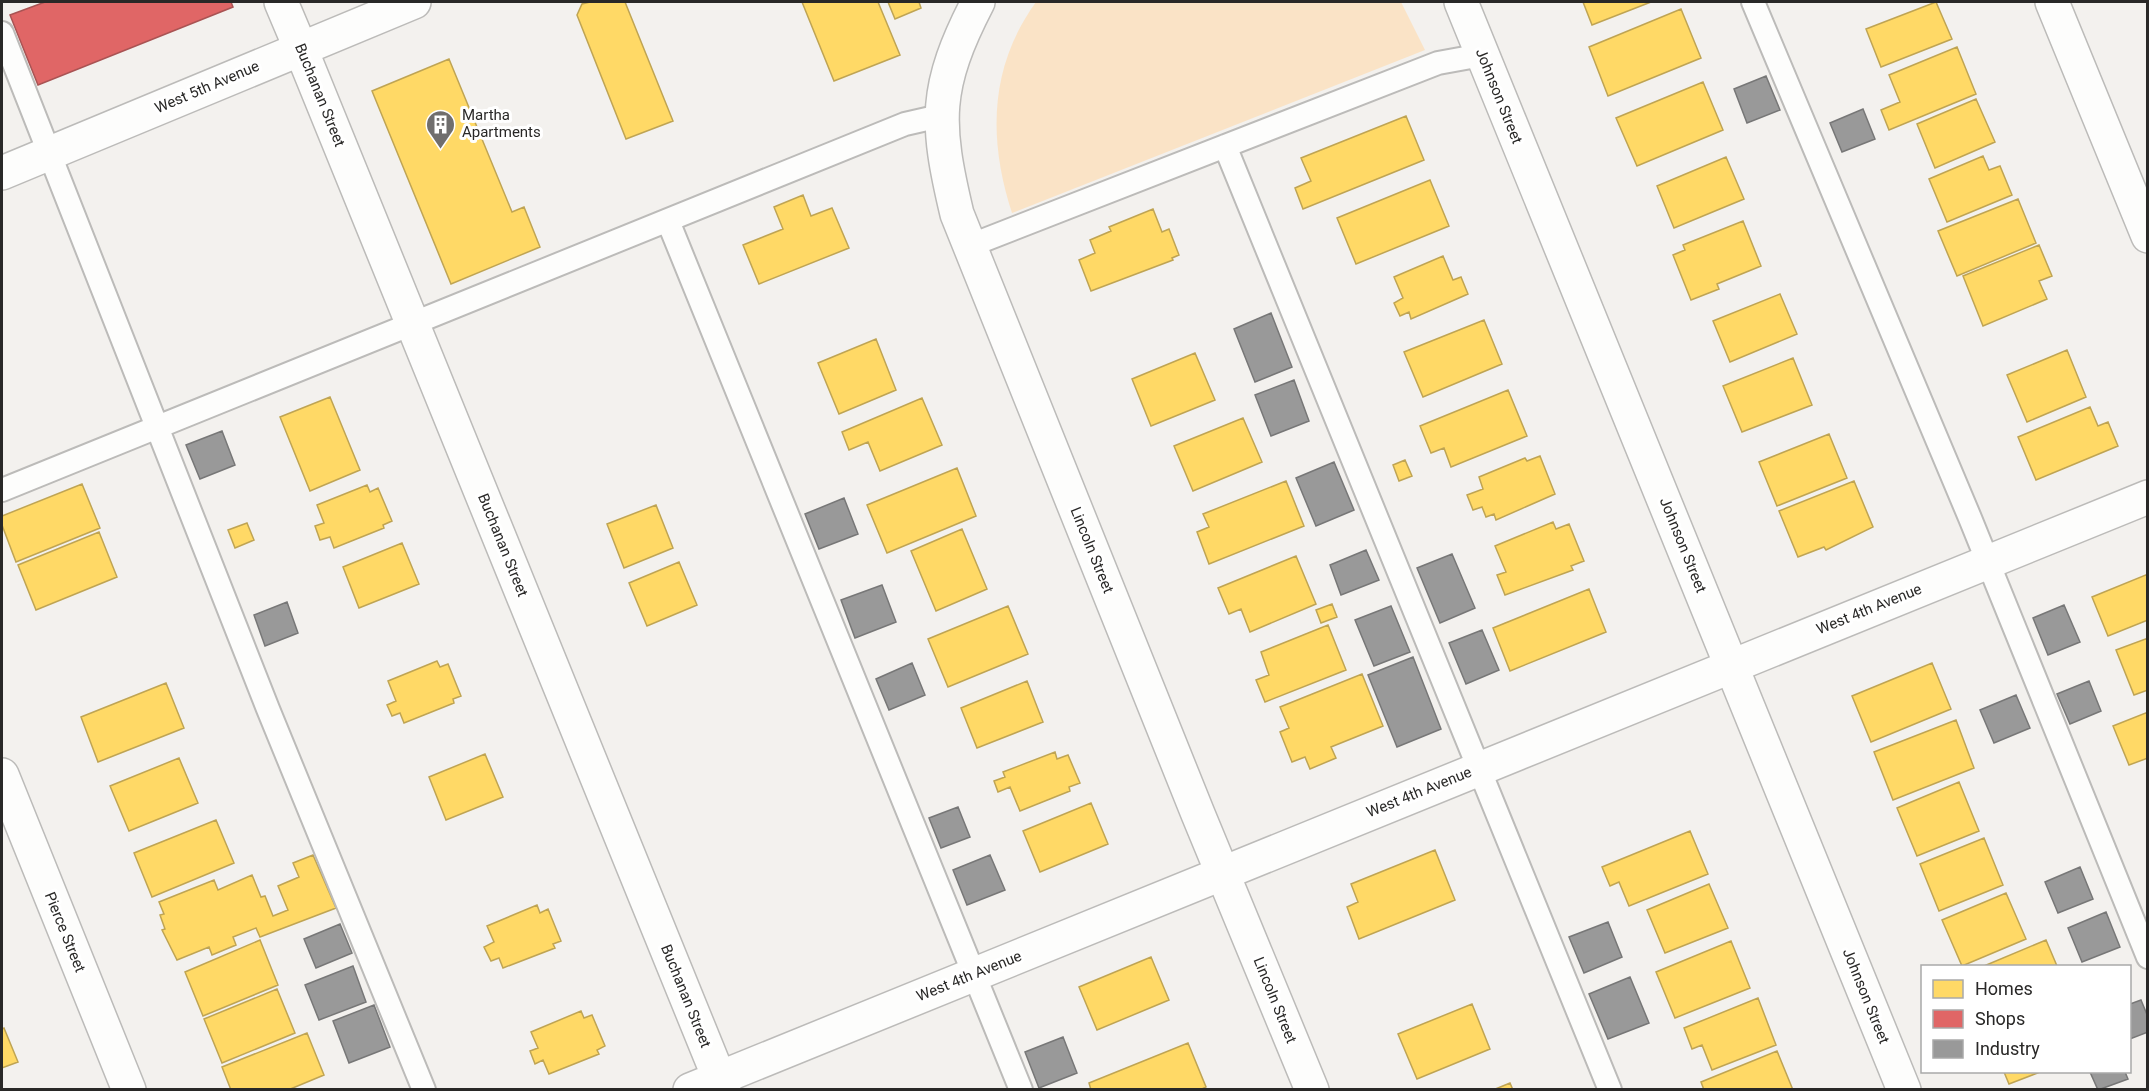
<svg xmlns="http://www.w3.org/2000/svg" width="2149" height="1091" font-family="Roboto,sans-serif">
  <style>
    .green { fill: #fae3c6 }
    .homes { fill: #ffd966; stroke: #bfa453; stroke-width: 1.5 }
    .shops { fill: #e06666; stroke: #a95353; stroke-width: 1.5 }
    .industry { fill: #999; stroke: #777; stroke-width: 1.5 }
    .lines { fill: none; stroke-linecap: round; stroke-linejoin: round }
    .service-casing { stroke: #bcbbb9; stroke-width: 26 }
    .minor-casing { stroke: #bcbbb9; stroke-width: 36 }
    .tertiary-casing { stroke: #bcbbb9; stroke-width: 36 }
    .primary-casing { stroke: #bcbbb9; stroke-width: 36 }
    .service { stroke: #fdfdfc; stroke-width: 22 }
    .minor { stroke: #fdfdfc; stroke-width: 33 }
    .tertiary { stroke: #fdfdfc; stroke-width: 33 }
    .primary { stroke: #fdfdfc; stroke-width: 33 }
    .labels { text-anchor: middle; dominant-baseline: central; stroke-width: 6; stroke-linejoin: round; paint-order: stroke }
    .street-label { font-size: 15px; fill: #292827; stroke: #fff }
    .poi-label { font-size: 15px; fill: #292827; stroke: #fff; text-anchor: start }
  </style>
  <rect width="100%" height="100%" fill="#f3f1ee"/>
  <path class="green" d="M1036 2H1401L1425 50 1012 213C988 139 989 67 1036 2Z"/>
  <path class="homes" d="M590 2H625L673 121 626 139 577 15 582 4Z
    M802 2H878L900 55 834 81Z
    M888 2H919L921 8 895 19Z
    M1583 2H1651L1592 25Z
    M1936 2 1952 39 1881 67 1866 29Z
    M1681 9 1701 58 1608 96 1589 47Z
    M1957 47 1976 94 1889 130 1881 110 1900 102 1889 75Z
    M449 59 512 212 524 207 540 247 451 284 372 91Z
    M1703 82 1723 130 1637 166 1616 118Z
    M1976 99 1995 142 1935 168 1917 124Z
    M1406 116 1424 160 1303 209 1295 188 1311 181 1301 158Z
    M1983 156 1989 170 2000 166 2012 195 1947 222 1929 179Z
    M1726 157 1744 199 1674 228 1657 186Z
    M1430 180 1449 226 1356 264 1337 218Z
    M803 195 811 216 832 208 849 248 759 284 743 245 783 229 774 207Z
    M2018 199 2036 243 1957 276 1938 231Z
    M1153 209 1162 232 1169 229 1179 255 1172 258 1173 260 1091 291 1079 260 1095 253 1090 240 1111 231 1109 227Z
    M1743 221 1761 266 1717 284 1719 289 1691 300 1673 255 1685 250 1683 245Z
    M2039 245 2052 276 2039 281 2047 299 1983 326 1963 276Z
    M1443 256 1453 280 1461 277 1468 294 1411 319 1409 312 1400 316 1394 303 1403 298 1394 277Z
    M1780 294 1797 334 1730 362 1713 321Z
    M1484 320 1502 364 1423 397 1404 352Z
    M876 339 896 390 839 414 818 363Z
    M2067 350 2086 397 2027 422 2007 375Z
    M1195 353 1215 400 1151 426 1132 379Z
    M1793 358 1812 405 1742 432 1723 386Z
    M1508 390 1527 436 1451 467 1444 448 1431 453 1420 426Z
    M330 397 360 470 310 491 280 417Z
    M922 398 942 445 880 471 868 442 849 450 842 432Z
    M2090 407 2098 426 2108 422 2118 446 2036 480 2018 437Z
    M1243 418 1262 462 1193 491 1174 446Z
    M1829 434 1847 478 1777 506 1759 462Z
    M1540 456 1555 494 1496 520 1494 514 1486 517 1482 507 1473 510 1467 495 1483 489 1479 477 1525 458 1527 461Z
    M1405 460 1412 476 1399 481 1393 465Z
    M957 468 976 516 887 553 867 505Z
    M1286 481 1304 526 1209 564 1197 532 1209 527 1203 514Z
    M1854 481 1873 527 1826 550 1824 547 1798 557 1779 511Z
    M82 484 100 528 16 562 2 525V516Z
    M367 485 370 492 378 488 392 521 383 525 384 528 334 548 330 537 320 540 315 526 324 523 317 505Z
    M656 505 673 548 624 568 607 524Z
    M1553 522 1556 529 1569 524 1584 561 1571 566 1573 570 1505 595 1497 575 1506 572 1495 546Z
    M247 523 254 540 235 548 228 530Z
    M962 529 987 589 936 611 911 551Z
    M99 532 117 577 36 610 18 565Z
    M402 543 419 584 359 608 343 567Z
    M1296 556 1316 604 1250 632 1241 609 1229 614 1218 588Z
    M679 562 697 605 647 626 629 583Z
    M2148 574V620L2108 636 2092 597Z
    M1589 589 1606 632 1510 671 1493 628Z
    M1332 604 1337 617 1321 623 1316 610Z
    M1008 606 1028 654 948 687 928 639Z
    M1328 625 1346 670 1265 702 1256 680 1269 675 1261 652Z
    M2148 638V690L2134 695 2116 650Z
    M437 661 440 667 448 664 461 696 453 699 454 703 404 723 400 713 392 716 387 705 396 701 388 681Z
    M1932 663 1951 709 1871 742 1852 696Z
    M1362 674 1383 726 1331 747 1336 758 1310 769 1305 757 1292 762 1280 732 1289 728 1280 707Z
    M1027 681 1043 722 977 748 961 708Z
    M166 683 184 728 98 762 81 717Z
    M2148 712V758L2129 765 2113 726Z
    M1956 720 1974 768 1893 800 1874 752Z
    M1055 752 1057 759 1068 755 1080 783 1069 787 1070 791 1020 811 1010 787 998 792 994 781 1005 777 1003 772Z
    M485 754 503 797 446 820 429 777Z
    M179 758 198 803 129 831 110 786Z
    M1959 782 1979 831 1917 856 1897 808Z
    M1091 803 1108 844 1040 872 1023 831Z
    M216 820 234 863 152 897 134 853Z
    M1690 831 1708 874 1629 906 1619 882 1610 886 1602 867Z
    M1984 838 2003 885 1939 911 1920 864Z
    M1435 850 1455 900 1359 939 1347 907 1358 902 1351 884Z
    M313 855 336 908 260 937 256 928 233 937 236 945 212 955 209 947 177 960 162 930 165 929 160 915 164 914 159 902 214 880 218 890 252 875 261 897 265 896 273 916 288 910 278 886 299 877 293 863Z
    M1709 884 1728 928 1665 953 1647 910Z
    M2006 893 2026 939 1962 966 1942 920Z
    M537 905 540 913 548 909 561 941 553 944 555 948 503 968 499 958 491 961 484 947 494 942 487 926Z
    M260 940 278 985 203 1016 185 972Z
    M2046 940 2057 966H1984Z
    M1731 941 1750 988 1675 1018 1656 972Z
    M1151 957 1169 1000 1097 1030 1079 987Z
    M277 989 295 1033 222 1063 204 1019Z
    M1758 998 1776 1045 1712 1070 1702 1045 1692 1049 1684 1028Z
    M1472 1004 1490 1049 1417 1079 1398 1034Z
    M581 1011 584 1018 592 1015 605 1046 597 1050 599 1054 549 1074 543 1060 535 1064 530 1051 538 1048 531 1032Z
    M4 1028 18 1062 2 1068V1029Z
    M307 1033 324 1075 288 1090H231L222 1067Z
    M1188 1043 1206 1087 1200 1090H1091L1089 1083Z
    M1777 1051 1793 1090H1704L1701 1082Z
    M2004 1072H2040L2009 1084Z
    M1510 1083 1513 1090H1493Z"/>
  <path class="shops" d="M45 2H231L233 7 38 85 10 15Z"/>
  <path class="industry" d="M1766 76 1780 110 1747 123 1734 89Z
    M1863 109 1875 139 1842 152 1830 123Z
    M1271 313 1292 367 1255 382 1234 329Z
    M1294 380 1309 421 1271 436 1255 395Z
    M222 431 235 465 200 479 186 445Z
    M1334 462 1354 510 1316 526 1296 478Z
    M844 498 858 534 819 549 805 514Z
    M1366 550 1379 580 1341 595 1330 565Z
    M1452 554 1475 608 1440 623 1417 568Z
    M882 585 896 622 855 638 841 600Z
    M287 602 298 633 265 646 254 615Z
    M2064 605 2080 642 2048 655 2033 618Z
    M1391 606 1410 652 1374 666 1355 620Z
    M1482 630 1499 670 1466 684 1449 643Z
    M1413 657 1441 729 1397 747 1368 675Z
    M912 663 925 695 889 710 876 679Z
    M2089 681 2101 711 2070 724 2057 694Z
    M2016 695 2030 728 1994 743 1980 710Z
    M958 807 970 837 941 848 929 818Z
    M990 855 1005 890 967 905 953 870Z
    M2080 867 2093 899 2058 913 2045 882Z
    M2106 912 2120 947 2082 962 2068 928Z
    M1608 922 1622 957 1584 973 1569 937Z
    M340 924 352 953 316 968 304 939Z
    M353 966 366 1002 319 1020 305 985Z
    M1630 977 1649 1023 1608 1039 1589 994Z
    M2141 1000 2148 1017V1032L2130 1039V1004Z
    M374 1005 390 1047 349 1063 333 1021Z
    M1063 1037 1077 1073 1039 1088 1025 1052Z
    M2090 1072H2125L2128 1079 2098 1090Z"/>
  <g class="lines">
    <defs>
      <path id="service" d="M1753 2 1970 518 2148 957
        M2 33 268 709 424 1090
        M1225 146 1610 1090
        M668 221 1021 1090
        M969 246 1438 63 1482 55
        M2 490 905 124 940 116"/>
      <path id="minor" d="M978 2C934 87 935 122 957 214L1198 814 1312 1090
        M1461 2 1904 1090
        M2 775 129 1090"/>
      <path id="tertiary" d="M281 2 300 47
        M2052 2 2148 236"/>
      <path id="primary" d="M300 47 724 1090
        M2 173 414 2
        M690 1090 2148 497"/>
    </defs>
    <use href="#service" class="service-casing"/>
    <use href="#minor" class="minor-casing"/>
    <use href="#tertiary" class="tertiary-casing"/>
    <use href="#primary" class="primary-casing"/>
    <use href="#service" class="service"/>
    <use href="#minor" class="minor"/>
    <use href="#tertiary" class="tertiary"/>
    <use href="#primary" class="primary"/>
  </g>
  <defs>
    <symbol id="building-pin" viewBox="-11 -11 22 30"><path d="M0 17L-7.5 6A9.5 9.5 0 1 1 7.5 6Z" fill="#706e6d" stroke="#fff"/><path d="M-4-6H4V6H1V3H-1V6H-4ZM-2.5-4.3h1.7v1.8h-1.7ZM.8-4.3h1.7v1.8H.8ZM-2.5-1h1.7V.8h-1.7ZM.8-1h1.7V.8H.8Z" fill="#fff"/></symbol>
  </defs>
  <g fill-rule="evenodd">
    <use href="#building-pin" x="424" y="108" width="33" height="45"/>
  </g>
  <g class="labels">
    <g class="street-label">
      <text transform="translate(207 87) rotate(-23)">West 5th Avenue</text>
      <text transform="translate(320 95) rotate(68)">Buchanan Street</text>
      <text transform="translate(1499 96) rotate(68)">Johnson Street</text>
      <text transform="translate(503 545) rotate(68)">Buchanan Street</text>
      <text transform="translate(1683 545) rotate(68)">Johnson Street</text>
      <text transform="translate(1092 550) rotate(68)">Lincoln Street</text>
      <text transform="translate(1869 609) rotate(-22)">West 4th Avenue</text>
      <text transform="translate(1419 792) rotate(-22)">West 4th Avenue</text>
      <text transform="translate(65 932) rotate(68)">Pierce Street</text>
      <text transform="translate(969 976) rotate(-22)">West 4th Avenue</text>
      <text transform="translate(686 996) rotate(68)">Buchanan Street</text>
      <text transform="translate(1866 996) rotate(68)">Johnson Street</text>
      <text transform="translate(1275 1000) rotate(68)">Lincoln Street</text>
    </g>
    <g class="poi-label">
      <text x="462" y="115">Martha<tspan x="462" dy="17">Apartments</tspan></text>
    </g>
  </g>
  <rect width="2149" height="1091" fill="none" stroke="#292827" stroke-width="6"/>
  <rect x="1921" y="965" width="210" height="108" fill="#ffffff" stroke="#a9a9a9" stroke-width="1.5"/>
  <rect x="1933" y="980" width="30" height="18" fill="#ffd966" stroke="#a9a9a9" stroke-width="1.5"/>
  <text x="1975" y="995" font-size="18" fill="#292827">Homes</text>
  <rect x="1933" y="1010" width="30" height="18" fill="#e06666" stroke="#a9a9a9" stroke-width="1.5"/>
  <text x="1975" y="1025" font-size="18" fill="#292827">Shops</text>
  <rect x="1933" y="1040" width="30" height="18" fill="#999999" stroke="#a9a9a9" stroke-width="1.5"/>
  <text x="1975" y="1055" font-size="18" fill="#292827">Industry</text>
</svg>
